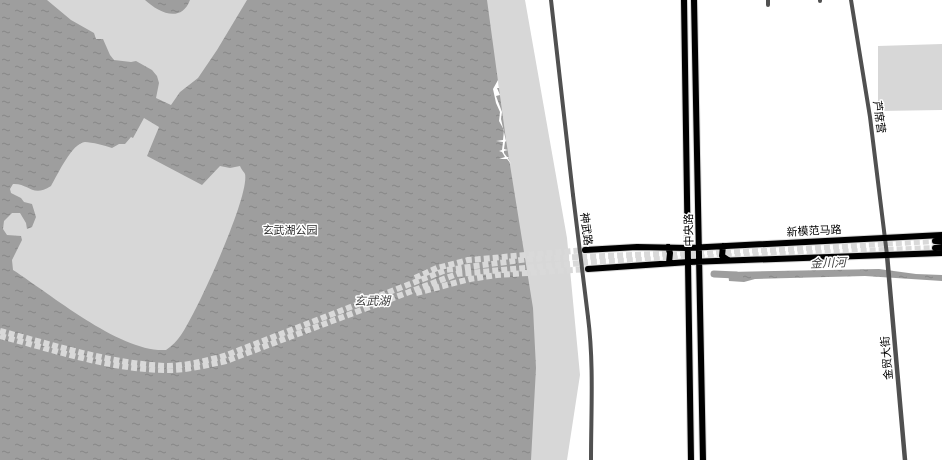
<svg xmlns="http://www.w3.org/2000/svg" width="942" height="460" font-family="'DejaVu Sans','Noto Sans SC',sans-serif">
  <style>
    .green { fill: #d7d7d7 }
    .water { fill: url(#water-ripples); fill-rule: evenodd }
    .pier { fill: #fff }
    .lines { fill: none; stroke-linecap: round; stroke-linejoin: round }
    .river { stroke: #9e9e9e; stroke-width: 7 }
    .trunk-tunnel { stroke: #d9d9d9; stroke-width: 6; stroke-dasharray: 6 3; stroke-linecap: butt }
    .primary-casing { stroke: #dbdbdb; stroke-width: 8 }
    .trunk-casing { stroke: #dbdbdb; stroke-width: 8 }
    .minor { stroke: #505050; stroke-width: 4 }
    .tertiary { stroke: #505050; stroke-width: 4.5 }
    .primary { stroke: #000; stroke-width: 6 }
    .trunk { stroke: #000; stroke-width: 6 }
    .minor-bridge { stroke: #505050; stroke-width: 4 }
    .labels { text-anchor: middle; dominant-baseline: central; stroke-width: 3; stroke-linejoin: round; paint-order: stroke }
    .street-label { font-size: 11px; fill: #000; stroke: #fff }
    .park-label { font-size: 11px; fill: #2e2e2e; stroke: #fff }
    .water-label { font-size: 12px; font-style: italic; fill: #3f3f3f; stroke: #fff }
  </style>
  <defs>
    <pattern id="water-ripples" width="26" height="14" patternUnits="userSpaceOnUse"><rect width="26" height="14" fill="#9e9e9e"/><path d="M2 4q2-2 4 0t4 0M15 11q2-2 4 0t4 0" fill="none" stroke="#868686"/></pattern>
  </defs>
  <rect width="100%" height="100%" fill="#fff"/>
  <path class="green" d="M0 0H525L567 238 580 375 567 460H0Z
    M942 44V110L878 111V46Z"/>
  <path class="water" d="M0 0H47L71 20 94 33 96 39H103L110 55 114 60 131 62 136 61 152 70 157 76 159 83 156 98 171 105 180 92 198 78 217 50 247 0H487L506 140 533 308 536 368 531 460H0ZM144 118 159 127 147 156 202 185 220 166 230 168 240 166C241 169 244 172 245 174 250 196 196 314 181 335 177 341 172 346 166 350 121 353 52 295 13 270L12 260 22 240 21 236 7 235 3 229 4 221 12 213H20L26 223 27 229 32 227 36 217 32 204 24 202 21 198 11 193 10 189 13 184C29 183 32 198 51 186 58 174 72 143 85 142 91 142 107 146 112 148L119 144H125L131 137 133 138Z
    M145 0H190C181 24 158 12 145 0Z
    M879 269 916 274 942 275V281L865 276 755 279 744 282 729 281 728 272Z"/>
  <path class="pier" d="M498 80 499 88H497L500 95 496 96 502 112 501 119 506 141 505 142 504 149 508 150 504 151V153L507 157H509L508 158 511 164 507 159H499L505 157 502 152 499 151 502 150 503 142 496 141 503 140 504 130 499 121 500 112 496 103 493 89Z"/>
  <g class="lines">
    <path class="river" d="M714 274 736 275"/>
    <path class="trunk-tunnel" d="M415 278 437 268 468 260 585 250
      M416 293 470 279 497 275 588 269
      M0 331C54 345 111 364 167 366 186 366 205 361 224 356L446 270 528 259 788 249 935 241
      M0 336C55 350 111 370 168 370 188 370 207 365 226 361L457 274 592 262 935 248"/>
    <defs>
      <path id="primary" d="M684 0 691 460
        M694 0 703 460
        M723 246 722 256 728 260
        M688 248 942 235
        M689 262 942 253"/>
      <path id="trunk" d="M935 241H942
        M668 247 670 253 669 263
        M935 248 942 247
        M585 250 637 247 688 248
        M588 269 689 262"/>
    </defs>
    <use href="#primary" class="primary-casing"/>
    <use href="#trunk" class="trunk-casing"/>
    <path class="minor" d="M551 0 573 195
      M768 0V5
      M820 0V1
      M851 0 870 117 887 255
      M588 317C594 364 591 412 591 460"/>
    <path class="tertiary" d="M887 255 905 460"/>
    <use href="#primary" class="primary"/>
    <use href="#trunk" class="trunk"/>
    <path class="minor-bridge" d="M573 195 588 317"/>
  </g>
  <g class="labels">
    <g class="street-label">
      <text transform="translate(879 117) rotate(82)">芦席营</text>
      <text transform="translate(586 229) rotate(83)">神武路</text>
      <text transform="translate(689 230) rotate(-91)">中央路</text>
      <text transform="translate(814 231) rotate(-3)">新模范马路</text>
      <text transform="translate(887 358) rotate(-95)">金贸大街</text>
    </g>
    <g class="park-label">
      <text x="290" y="230">玄武湖公园</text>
    </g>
    <g class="water-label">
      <text transform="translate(828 263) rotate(-2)">金川河</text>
      <text x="372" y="301">玄武湖</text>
    </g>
  </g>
</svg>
